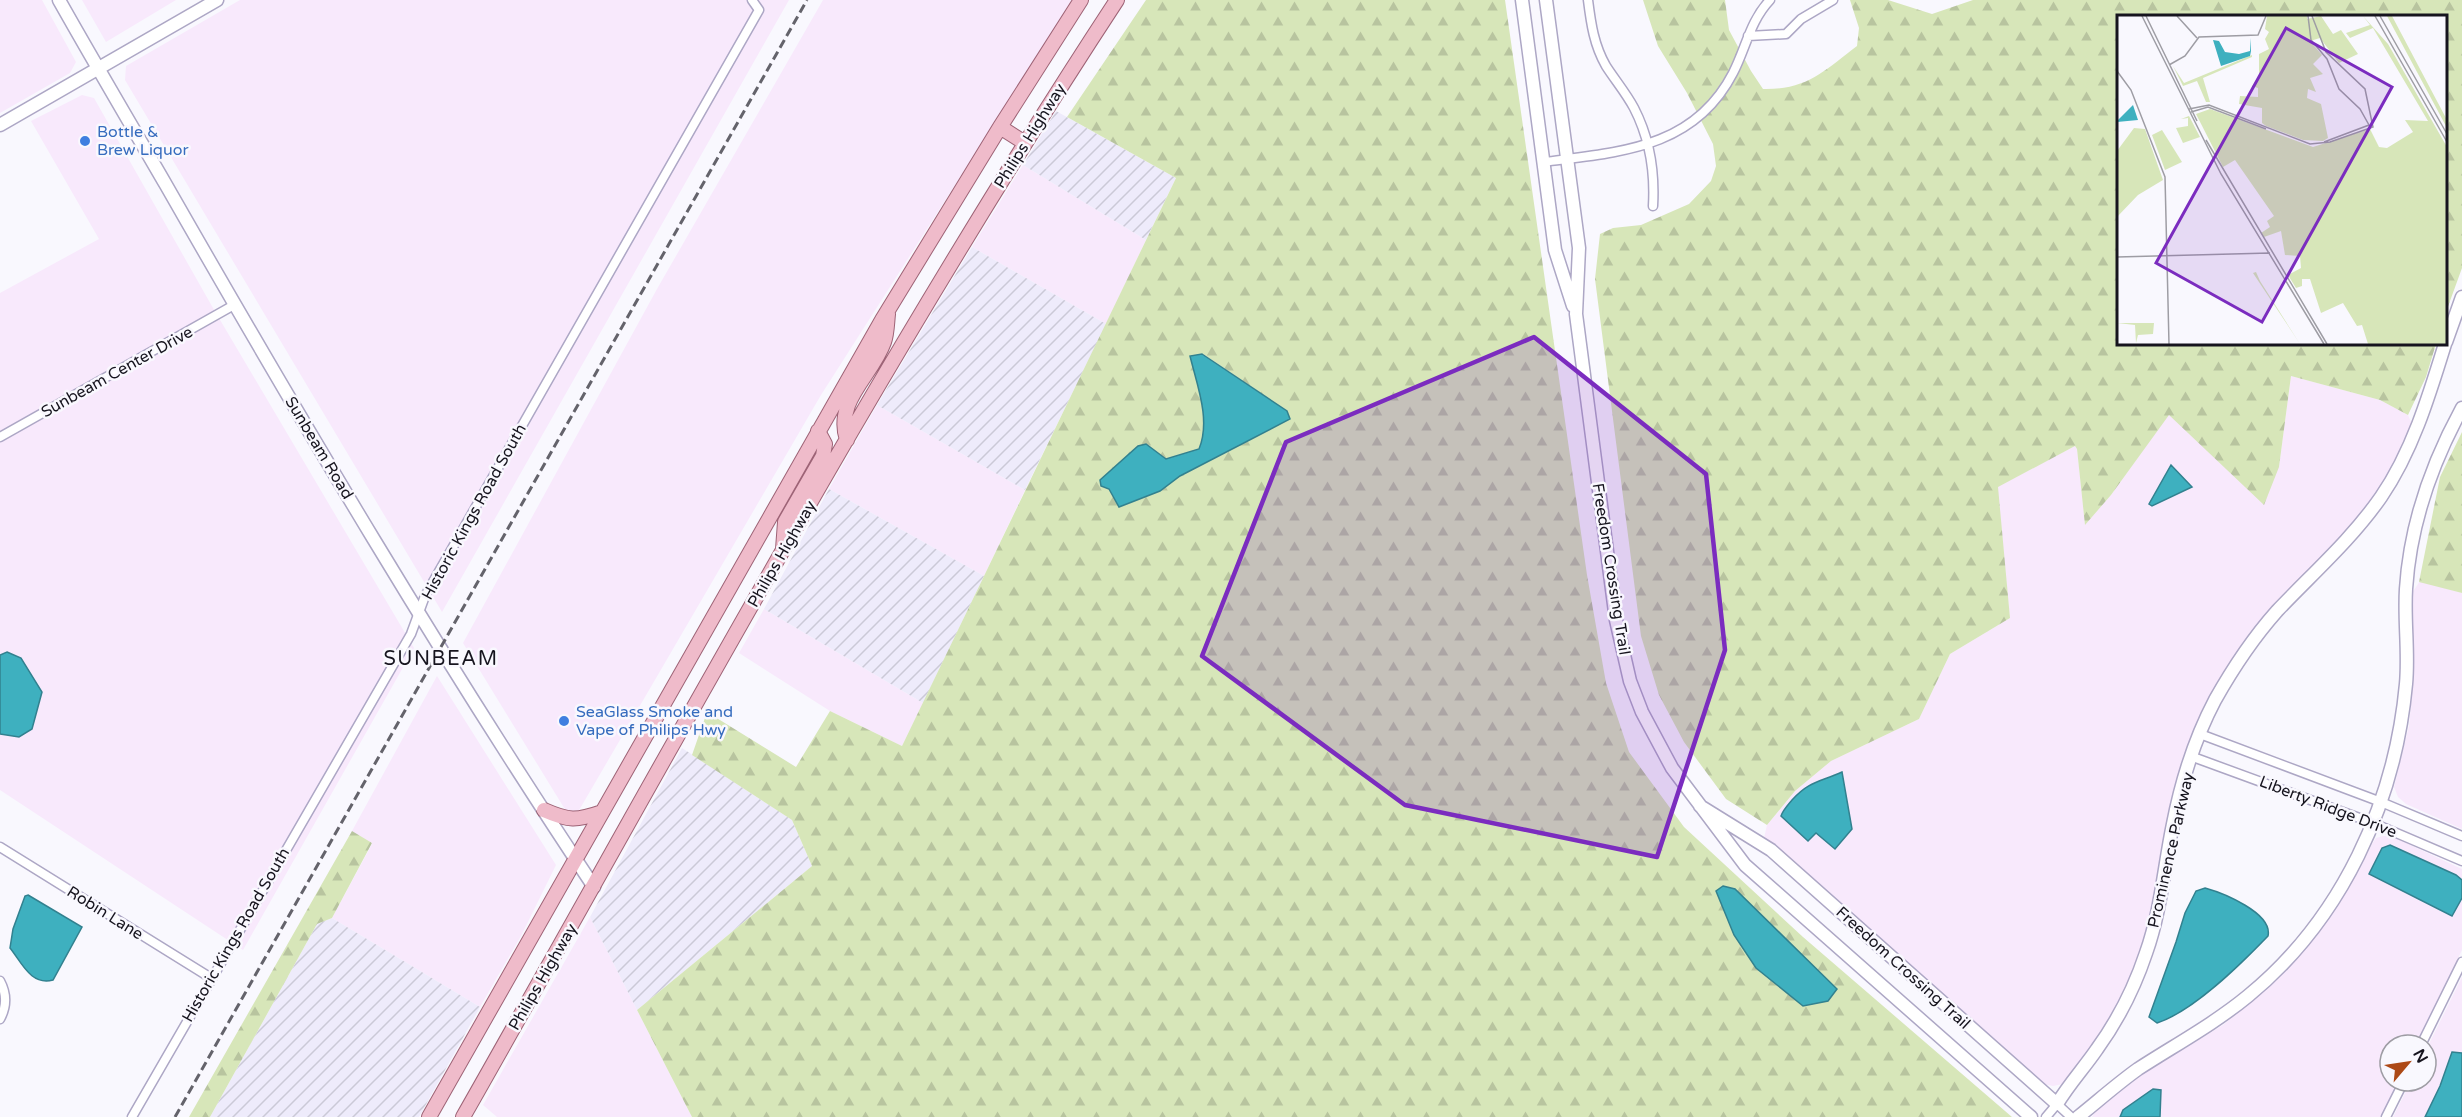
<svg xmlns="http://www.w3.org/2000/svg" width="2462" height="1117" font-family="'Varela Round',sans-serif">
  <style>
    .commercial { fill: #f8e9fc; fill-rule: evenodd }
    .industrial { fill: url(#industrial-furrows) }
    .forest { fill: url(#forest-firs); fill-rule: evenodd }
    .water { fill: #3eb0bf; stroke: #32818f; stroke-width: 1.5 }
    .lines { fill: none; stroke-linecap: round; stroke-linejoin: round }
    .street-casing { stroke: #ada7c5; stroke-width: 11 }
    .secondary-casing { stroke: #ada7c5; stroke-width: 15 }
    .primary-casing { stroke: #9d6376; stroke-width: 16 }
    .street { stroke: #fff; stroke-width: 8 }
    .secondary { stroke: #fff; stroke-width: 12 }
    .primary { stroke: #efbbca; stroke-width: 14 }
    .rail { stroke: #64636b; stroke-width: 3; stroke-dasharray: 9 4.5; stroke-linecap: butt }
    .marked { fill: #7b2cbf; fill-opacity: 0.2; stroke: #7b2cbf; stroke-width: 4.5; stroke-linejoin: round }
    .shop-dot { fill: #3f7fe0; stroke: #f9f8fe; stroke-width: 2 }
    .labels { text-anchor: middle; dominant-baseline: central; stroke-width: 5; stroke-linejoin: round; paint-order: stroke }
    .shop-label { font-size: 16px; fill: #366cbe; stroke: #f9f8fe; text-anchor: start }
    .street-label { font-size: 16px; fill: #16141e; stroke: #f9f8fe }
    .quarter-label { font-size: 20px; letter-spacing: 1.5px; fill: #16141e; stroke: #f9f8fe }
    .inset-road { fill: none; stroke: #9e9da4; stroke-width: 1.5 }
    .view { fill: #7b2cbf; fill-opacity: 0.15; stroke: #7b2cbf; stroke-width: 3 }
    .inset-edge { fill: none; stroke: #16141e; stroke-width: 3 }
  </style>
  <defs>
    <pattern id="industrial-furrows" width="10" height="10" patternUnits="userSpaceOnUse" patternTransform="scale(1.5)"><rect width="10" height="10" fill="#eeebfb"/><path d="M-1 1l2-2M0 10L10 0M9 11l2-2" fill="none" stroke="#cbc9d7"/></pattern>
    <pattern id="forest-firs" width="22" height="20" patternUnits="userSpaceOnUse" patternTransform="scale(1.5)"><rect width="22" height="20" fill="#d7e6b9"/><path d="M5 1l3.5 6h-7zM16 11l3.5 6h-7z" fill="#b8c49f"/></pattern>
  </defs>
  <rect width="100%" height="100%" fill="#f9f8fe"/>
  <path class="commercial" d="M0 0H42L76 62 70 73 0 113Z
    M82 0H176L106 42Z
    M240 0H789L442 612 125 80 126 66Z
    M823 0H1073L821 395 578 812 566 811 463 643 657 289Z
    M82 95 94 98 213 308 414 648 243 950 0 790V293L99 239 31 121Z
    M1023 165 1146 240 1106 324 972 247Z
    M2291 376 2380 400 2408 415 2412 424 2393 465 2370 503 2347 531 2290 589 2253 632 2203 713 2155 906 2125 991 2088 1052 2063 1084 2053 1086 2043 1084 1764 838 1767 825 1795 791 1831 761 1919 719 1950 654 2010 618 1997 487 2075 446 2077 448 2085 524 2111 495 2169 414 2279 467ZM1841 772 1835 849 1815 833 1807 841Z
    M877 405 1025 490 984 576 829 489Z
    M2420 581 2462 593V829L2406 804 2398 797 2394 787 2409 726 2414 671 2412 593Z
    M764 609 923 703 902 746 830 711 739 653Z
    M437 676 556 865 521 936 480 1007 332 918 372 844 352 831Z
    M2383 836H2391L2462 869V950L2416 1045H2390V1081H2398L2380 1117H2092L2095 1112 2144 1073 2223 1025 2263 992 2322 928 2360 868 2372 844 2376 838Z
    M590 917 637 1010 692 1117H497L483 1105Z
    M2462 977V1117H2393L2411 1081H2426V1050Z"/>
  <path class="industrial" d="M1056 111 1176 178 1146 240 1023 165Z
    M972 247 1106 324 1025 490 877 405Z
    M829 489 984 576 923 703 764 609Z
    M682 748 792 820 812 866 637 1010 590 917Z
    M332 918 480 1007 419 1117H210L317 924Z"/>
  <path class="forest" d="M1146 0H1505L1587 575 1606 683 1629 752 1684 827 1803 937 2012 1117H692L637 1010 812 866 792 820 692 755 707 712 796 767 830 711 902 746 1176 178 1067 117ZM1203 354 1287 411 1290 419 1180 476 1160 491 1119 507 1109 489 1146 444 1166 459 1199 449C1211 420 1197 385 1191 356Z
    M1643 0H1725L1729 30 1751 71 1763 89C1807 90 1824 71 1857 46L1859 28 1850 0H1888L1932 14 1973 0H2462V268L2446 312V16H2118V344H2436L2426 377 2408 415 2380 400 2291 376 2279 467 2264 505 2169 415 2111 495 2085 525 2077 449 2075 446 1998 487 2010 618 1950 654 1919 719 1831 761 1795 791 1767 825 1726 799 1684 742 1659 695 1641 636 1595 279 1600 234 1613 228 1641 225 1689 204 1711 181 1716 166 1713 144 1687 93 1658 46Z
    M2462 432V593L2419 582 2440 477Z
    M352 831 372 843 332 918 317 924 210 1117H189Z"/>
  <path class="water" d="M1202 354 1287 411 1290 419 1180 476 1160 491 1119 507 1109 489 1101 486 1100 480 1138 446 1146 444 1166 459 1199 449C1211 420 1197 385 1190 356Z
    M2171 465 2192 487 2152 506 2149 504Z
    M7 652 21 658 42 692 32 729 19 737 0 734V655Z
    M1842 772 1852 829 1835 849 1816 833 1808 841 1781 816C1783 810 1787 806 1792 800 1809 781 1820 782 1842 772Z
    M2390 845 2456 875 2462 880V898L2452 916 2369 874 2382 848Z
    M1723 886 1735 889 1837 989 1828 1001 1803 1006 1756 968 1734 935 1716 891Z
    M2205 888C2223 893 2273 913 2268 936 2241 964 2194 1011 2157 1023L2149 1017 2176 942 2185 913 2196 891Z
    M28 895 82 927 53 980C31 986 22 963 10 948L13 929 25 896Z
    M2452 1052 2462 1053V1117H2425L2440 1086Z
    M2153 1089 2161 1090 2160 1117H2120L2123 1110Z"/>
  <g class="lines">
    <defs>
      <path id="street" d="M1588 0C1591 24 1594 45 1606 66 1615 80 1626 93 1634 108 1650 139 1655 172 1653 206
        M1748 36 1786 34 1801 19 1833 0
        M1544 162C1619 152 1694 149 1733 73 1746 48 1750 21 1770 0
        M0 437 234 305
        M2200 734 2381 802 2462 836
        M2193 757 2373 823 2462 861
        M0 847 211 978
        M0 981C7 994 7 1006 0 1019
        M2421 1045 2462 962
        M132 1117 411 634 425 596 759 10 752 0
        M2046 1117 2057 1104 2071 1117
        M2386 1117 2404 1081"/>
      <path id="secondary" d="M59 0C94 62 130 123 166 185 302 423 442 659 594 887
        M1522 0 1555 250 1573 306
        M1546 0 1579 248 1576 314 1616 620 1630 681 1642 712 1672 768 1745 865 2031 1117
        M0 125 217 0
        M2446 342 2462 297
        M1700 806 1771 850 2057 1104C2069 1084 2084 1068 2097 1049 2118 1020 2135 986 2146 953 2161 911 2164 867 2173 824 2181 783 2195 738 2215 700 2233 668 2253 638 2277 611 2312 574 2351 540 2381 497 2412 452 2429 396 2445 344
        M2078 1117C2098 1101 2117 1084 2138 1069 2175 1045 2214 1024 2248 996 2342 919 2395 803 2406 684 2409 653 2404 621 2406 589 2410 526 2432 463 2462 408"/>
      <path id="primary" d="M1000 127 1025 143
        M847 440C834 401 872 376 884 342 887 334 887 323 888 314
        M783 549 785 522 823 456 825 444 818 431
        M544 810C569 821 576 821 602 812
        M429 1117 882 320 1000 127 1081 0
        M463 1117C676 742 880 361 1117 0"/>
    </defs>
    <use href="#street" class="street-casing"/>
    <use href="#secondary" class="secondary-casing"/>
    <use href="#primary" class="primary-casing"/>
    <use href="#street" class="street"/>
    <use href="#secondary" class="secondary"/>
    <use href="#primary" class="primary"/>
    <path class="rail" d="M175 1117 807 0"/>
  </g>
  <path class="marked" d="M1534 337 1706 474 1725 650 1657 857 1405 805 1202 656 1286 442Z"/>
  <g class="shop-dot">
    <circle cx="85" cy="141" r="6"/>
    <circle cx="564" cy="721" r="6"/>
  </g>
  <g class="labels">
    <g class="shop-label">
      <text x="97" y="132">Bottle &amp;<tspan x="97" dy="18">Brew Liquor</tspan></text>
      <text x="576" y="712">SeaGlass Smoke and<tspan x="576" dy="18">Vape of Philips Hwy</tspan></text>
    </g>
    <g class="street-label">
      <text transform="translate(1030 136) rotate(-58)">Philips Highway</text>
      <text transform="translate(117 372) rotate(-29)">Sunbeam Center Drive</text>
      <text transform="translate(319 448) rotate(59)">Sunbeam Road</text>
      <text transform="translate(474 512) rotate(-61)">Historic Kings Road South</text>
      <text transform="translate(782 554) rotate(-60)">Philips Highway</text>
      <text transform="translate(1611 569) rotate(81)">Freedom Crossing Trail</text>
      <text transform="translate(2328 807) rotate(21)">Liberty Ridge Drive</text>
      <text transform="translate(2171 850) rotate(-77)">Prominence Parkway</text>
      <text transform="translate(105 913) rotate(32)">Robin Lane</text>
      <text transform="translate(236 935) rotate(-60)">Historic Kings Road South</text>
      <text transform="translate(1903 968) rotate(42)">Freedom Crossing Trail</text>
      <text transform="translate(543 977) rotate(-60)">Philips Highway</text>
    </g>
    <g class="quarter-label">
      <text x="441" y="659">SUNBEAM</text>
    </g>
  </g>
  <g transform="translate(2117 15)">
    <rect width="330" height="330" fill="#f9f8fe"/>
    <path d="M72 101 83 122 66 128 59 113 71 111V103L64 104Z" fill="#d7e6b9"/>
    <path d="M150 1H190V4L204 1 216 19 224 15 241 39 222 48 203 23 193 26 205 40 196 49 206 59 193 63 199 77 191 74 190 83 204 89 211 123 206 126 186 125 149 111 145 108V93L122 89 123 81 141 82V73L135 71 142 64V39L152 34 148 24 152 17 148 14ZM246 1 271 29 330 132V329H251L245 310 240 311 226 288 204 298 193 264H185V271L179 273 171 260 184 253 183 241 168 240 164 216 147 222 144 218 153 212 150 206 157 201 118 145 106 152 79 99 93 94 196 132 253 114 262 132 270 133 296 117 288 105 311 106 256 13 233 23 229 18 253 10ZM270 1H275L330 105V113ZM135 40V42L86 63 93 87H89L80 66 66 71 56 51 67 68ZM17 113 28 114 46 165 21 180 0 202V136ZM45 115 65 147 48 155 35 120ZM139 257 143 266 183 329 136 258ZM0 308H37L36 319 21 320 19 328 18 310Z" fill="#d7e6b9"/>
    <path d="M134 23V36L133 41 104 51 96 25 102 26 108 37 122 39 133 36ZM16 90 21 105 0 107V106Z" fill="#3eb0bf"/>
    <path class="inset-road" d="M25 1 104 159 207 329M29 1 80 106M60 1 80 23M191 1 194 25 210 44 222 74 243 94 252 110 207 127M258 1 330 127M263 1 330 119M52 50 68 41 82 22 141 20 149 1M0 56 14 75 48 162 52 329M72 94 92 90 193 129 213 127 256 112 248 74 209 37 195 1M74 97 91 92 149 114M89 125 210 329M0 242 153 238"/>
    <path class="view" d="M169 13 275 72 145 307 39 248Z"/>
    <rect width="330" height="330" class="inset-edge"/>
  </g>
  <g transform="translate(2408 1063) rotate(61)"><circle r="28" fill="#f9f8fe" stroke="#9e9da4" stroke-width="1.5"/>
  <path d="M0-4.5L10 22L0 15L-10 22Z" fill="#ad4916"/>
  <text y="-9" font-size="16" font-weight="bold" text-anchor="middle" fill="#16141e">N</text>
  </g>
</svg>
